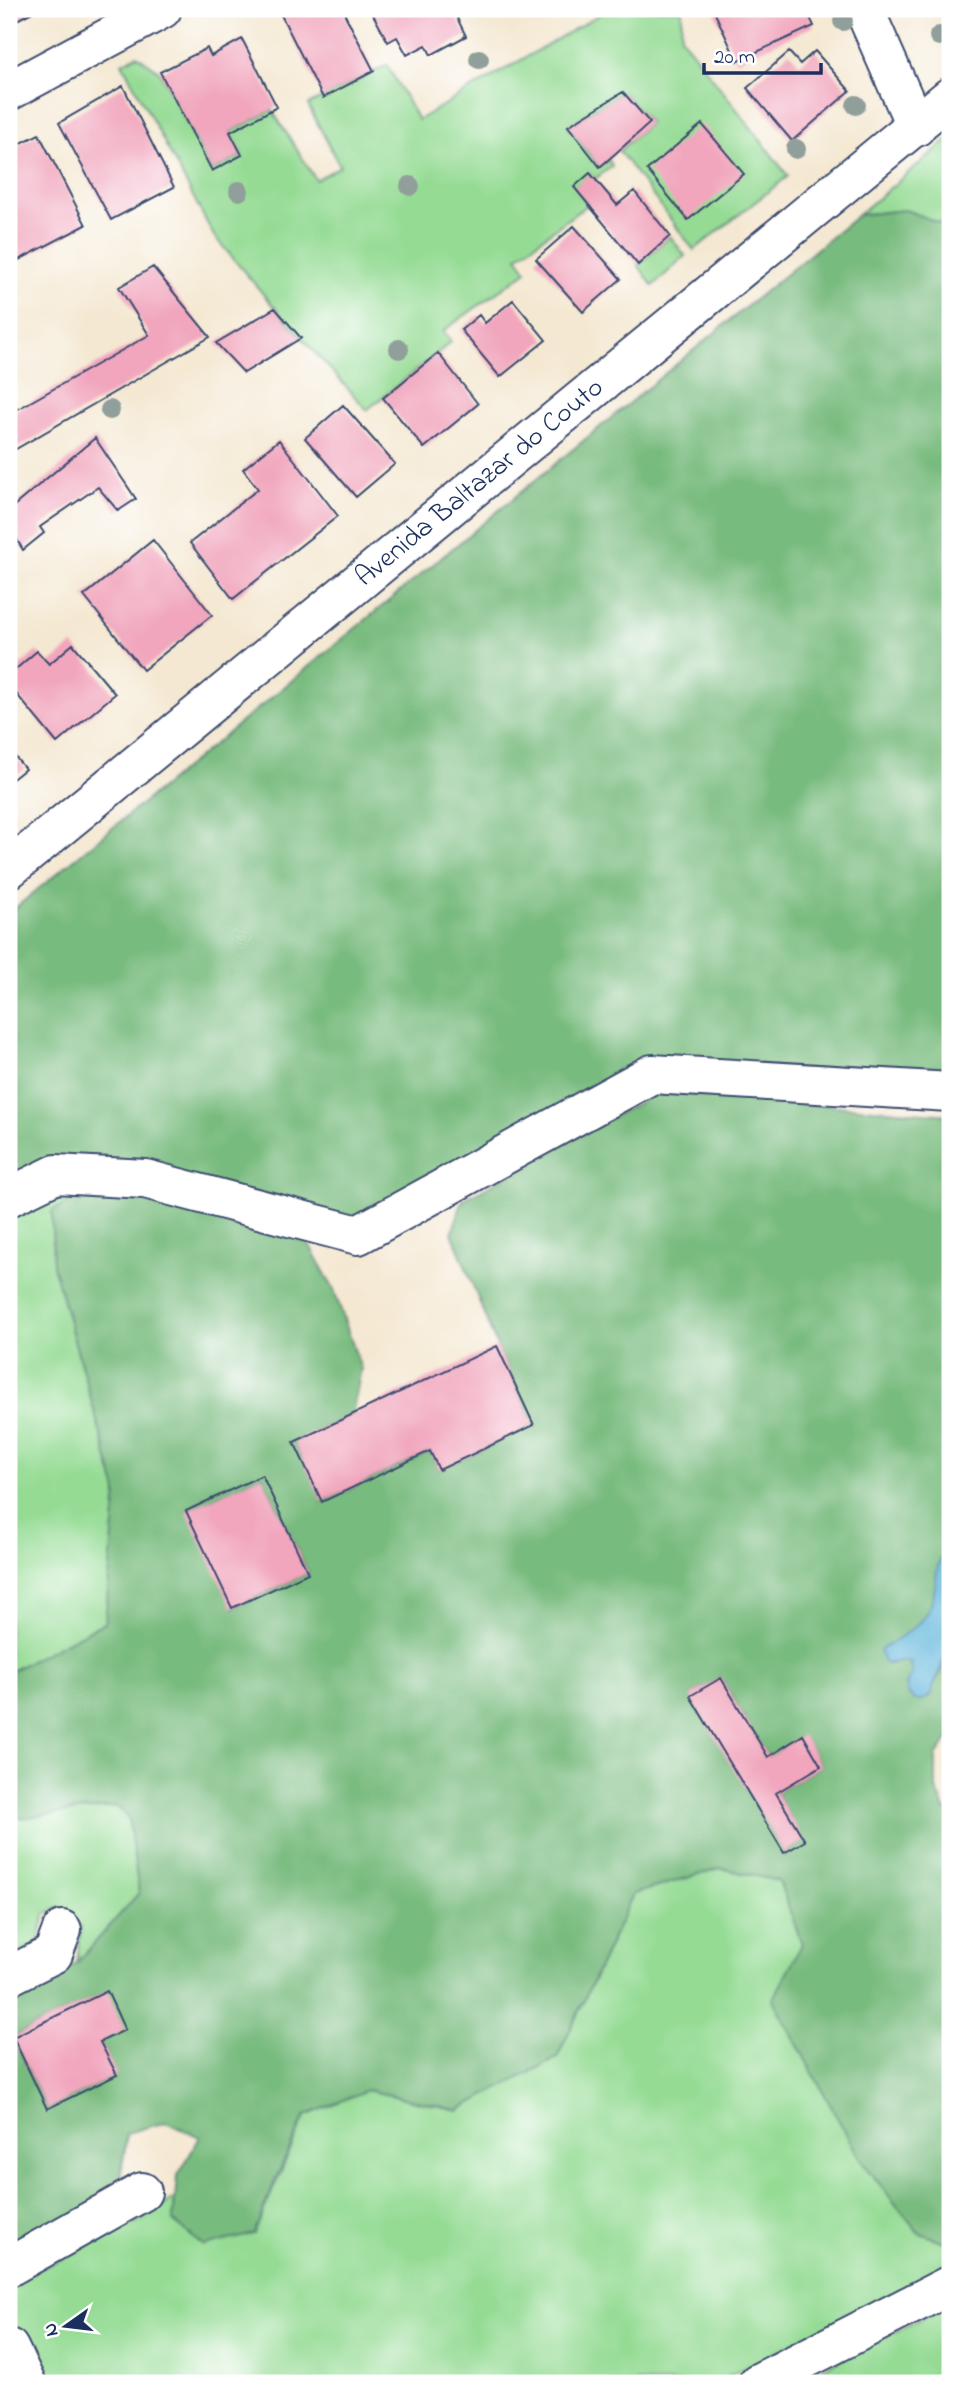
<svg xmlns="http://www.w3.org/2000/svg" width="959" height="2392" font-family="'Indie Flower',sans-serif">
  <style>
    .green { fill: #95db94; stroke: #588579; stroke-width: 2 }
    .forest { fill: #78bb7e; stroke: #4a756e; stroke-width: 2; fill-rule: evenodd }
    .water { fill: #5eb5db; stroke: #3c729c; stroke-width: 2 }
    .building { fill: #f1a6bd }
    .lines { fill: none; stroke-linecap: round; stroke-linejoin: round }
    .minor-casing { stroke: #3c4b6f; stroke-width: 42 }
    .major-casing { stroke: #3c4b6f; stroke-width: 42 }
    .minor { stroke: #fff; stroke-width: 38 }
    .major { stroke: #fff; stroke-width: 38 }
    .tree { fill: #919f9b }
    .labels { text-anchor: middle; dominant-baseline: central; stroke-width: 5; stroke-linejoin: round; paint-order: stroke }
    .street-label { font-size: 28px; fill: #1b2f5e; stroke: #fff }
  </style>
  <rect width="100%" height="100%" fill="#fff"/>
  <filter id="ink" filterUnits="userSpaceOnUse"><feTurbulence type="fractalNoise" baseFrequency=".0143" numOctaves="2"/><feDisplacementMap in="SourceGraphic" scale="14" xChannelSelector="R" yChannelSelector="G"/><feConvolveMatrix kernelMatrix="1 2 1 2 8 2 1 2 1" color-interpolation-filters="sRGB"/></filter>
  <filter id="wash" filterUnits="userSpaceOnUse"><feTurbulence type="fractalNoise" baseFrequency=".00686" numOctaves="4" result="noise"/><feDisplacementMap in="SourceGraphic" scale="28" xChannelSelector="R" yChannelSelector="G"/><feGaussianBlur stdDeviation="1.57" result="paint"/><feColorMatrix in="noise" values="0 0 0 0 0 0 0 0 0 0 0 0 0 0 0 0 0 1.4 0 .05"/><feComposite in="paint" operator="in"/></filter>
  <g filter="url(#wash)">
    <rect width="100%" height="100%" fill="#f4e8d2"/>
    <path class="green" d="M609 9H682L681 37 788 176 694 250 619 151 650 123 623 92 568 126 599 167 609 160 612 166 595 179 590 174 575 187 588 204 517 257 527 271 443 331 451 342 367 410 275 308 214 236 122 63 137 55 160 72 212 171 242 155 230 132 272 110 316 180 340 166 308 105 387 65 418 120Z
      M950 138V227L905 210 858 215Z
      M670 236 685 256 653 286 638 265Z
      M84 1195 52 1211 53 1265 117 1491 106 1622 9 1672V1214L52 1197Z
      M118 1806 129 1820 139 1893 77 1963 81 1927 59 1908 45 1914 38 1943 9 1958V1819Z
      M720 1868 779 1881 918 2232 950 2244V2265L715 2383H39L9 2322 11 2283 137 2223 175 2198 173 2221 254 2234 305 2116 366 2090 458 2110 557 2058 633 1894Z
      M950 2304V2383H793Z"/>
    <path class="forest" d="M905 210 950 227V1081L645 1059 356 1221 271 1199 9 1184V913L858 215Z
      M658 1092 950 1115V1549L946 1550 933 1600 927 1615 918 1625 906 1634 889 1664 906 1660 910 1661 912 1673 908 1694 914 1700H922L940 1674 943 1662 950 1653V1737L936 1756V1789L946 1811 950 1810V2244L918 2232 861 2161 773 2000 802 1944 779 1881 720 1868 633 1894 557 2058 458 2110 367 2090 305 2116 276 2178 254 2234 204 2246 173 2221 177 2177 200 2137 166 2122 127 2133 121 2176 87 2209 9 2248V1996L77 1963 139 1893 129 1820 118 1806 9 1819V1672L105 1622 117 1491 53 1265 52 1211 84 1195 147 1194 304 1235 334 1290 361 1369 352 1415 294 1442 323 1502 430 1451 439 1470 534 1425 497 1346 452 1233 463 1200ZM262 1475 308 1573 233 1608 187 1511ZM721 1678 768 1757 803 1736 821 1766 776 1793 804 1841 785 1853 691 1696ZM106 1992 100 2042 116 2075 47 2109 13 2037Z"/>
    <path class="water" d="M946 1549H950V1653L943 1662 930 1696 922 1700H914L908 1694 906 1684 912 1673 910 1662C901 1658 893 1665 884 1663L880 1652 883 1648C909 1632 932 1620 935 1586 937 1571 937 1562 946 1549Z"/>
    <g id="blocks">
      <path class="building" d="M9 9H38L9 24Z
        M278 9H342L374 71 323 98Z
        M370 9H470L456 16 466 36 431 55 426 45 407 55 397 37 388 42Z
        M713 9H806L814 26 737 61Z
        M242 39 277 107 230 132 242 155 212 171 160 72 207 48 211 56Z
        M815 51 850 91 792 141 747 88 789 52 800 64Z
        M123 86 174 187 111 220 59 123Z
        M623 92 650 123 600 167 568 126Z
        M702 124 744 174 688 220 647 170Z
        M39 134 86 225 9 265V149Z
        M590 173 617 205 634 191 670 236 638 265 574 187Z
        M574 226 621 279 583 312 536 259Z
        M153 267 210 337 9 453V414L149 335 119 287Z
        M513 300 546 340 500 377 461 330 479 315 485 323Z
        M275 308 301 338 244 373 216 343Z
        M438 353 478 404 424 448 383 398Z
        M343 405 395 464 356 497 305 438Z
        M95 438 136 499 118 511 98 487 40 527 44 533 23 550 9 526V510Z
        M279 440 338 516 233 599 190 543 258 489 243 469Z
        M153 540 212 615 143 670 84 596Z
        M73 644 115 694 57 743 9 685V675L37 651 49 664Z
        M9 749 25 769 9 782Z
        M497 1346 534 1425 439 1470 430 1451 322 1502 294 1442Z
        M262 1475 308 1573 232 1608 186 1511Z
        M721 1678 768 1757 803 1735 821 1766 776 1793 805 1841 784 1853 690 1696Z
        M107 1991 125 2030 100 2042 117 2075 47 2109 13 2037Z"/>
    </g>
  </g>
  <g filter="url(#ink)">
    <use href="#blocks" fill-opacity="0" stroke="#3c4b6f" stroke-width="2"/>
    <g class="lines">
      <defs>
        <path id="minor" d="M864 9 916 127
          M9 91 162 9
          M9 1197 56 1174 145 1179 358 1235 652 1074 950 1092
          M9 1976 53 1954 62 1930
          M9 2267 142 2192
          M9 2348 26 2383
          M758 2383 950 2285"/>
        <g id="major">
          <path id="s1" d="M9 869 950 97"/>
        </g>
      </defs>
      <use href="#minor" class="minor-casing"/>
      <use href="#major" class="major-casing"/>
      <use href="#minor" class="minor"/>
      <use href="#major" class="major"/>
    </g>
    <g class="tree">
      <circle cx="843" cy="21" r="10"/>
      <circle cx="939" cy="36" r="10"/>
      <circle cx="479" cy="59" r="10"/>
      <circle cx="856" cy="105" r="10"/>
      <circle cx="796" cy="149" r="10"/>
      <circle cx="410" cy="186" r="10"/>
      <circle cx="239" cy="191" r="10"/>
      <circle cx="399" cy="349" r="10"/>
      <circle cx="110" cy="410" r="10"/>
    </g>
  </g>
  <g class="labels">
    <g class="street-label">
      <text stroke="none"><textPath href="#s1" startOffset="609">Avenida Baltazar do Couto</textPath></text>
    </g>
  </g>
  <rect width="959" height="2392" fill="none" stroke="#fff" stroke-width="35"/>
  <g transform="translate(66 2326) rotate(256)" stroke="#ffffff" stroke-width="5" paint-order="stroke">
  <path d="M0-5L12 26L0 18L-12 26Z" fill="#1b2f5e"/>
  <text y="-10" font-size="19" font-weight="bold" text-anchor="middle" fill="#1b2f5e">N</text>
  </g>
  <path d="M704 63v10h117v-10" fill="none" stroke="#1b2f5e" stroke-width="3.5"/>
  <text x="714" y="63" font-size="21" fill="#1b2f5e" stroke="#ffffff" stroke-width="5" paint-order="stroke">20 m</text>
</svg>
